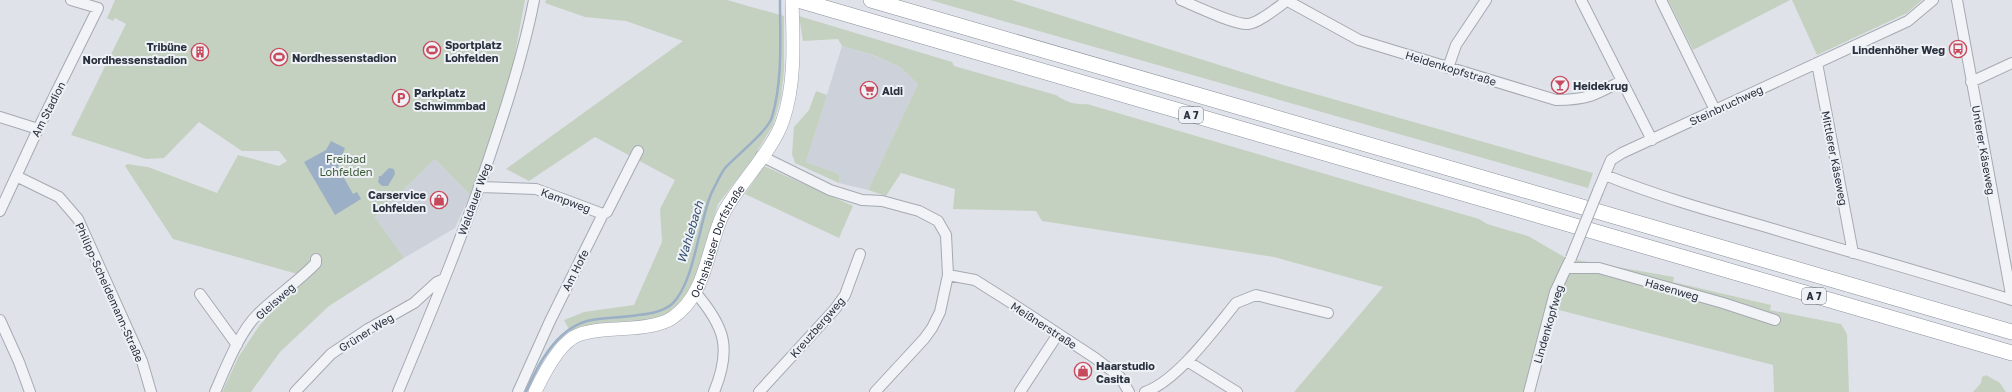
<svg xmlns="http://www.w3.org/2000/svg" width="2012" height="392" font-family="'Golos Text',sans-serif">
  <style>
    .built { fill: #cdd1d9 }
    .green { fill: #c5d1c0 }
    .water { fill: #9bb0c6 }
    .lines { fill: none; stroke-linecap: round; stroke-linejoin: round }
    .stream { stroke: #9bb0c6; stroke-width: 2.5 }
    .minor-casing { stroke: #a5a9b2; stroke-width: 12 }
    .major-casing { stroke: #9fa7b3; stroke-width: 14 }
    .highway-casing { stroke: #87909d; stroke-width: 16 }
    .minor { stroke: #f1f3f6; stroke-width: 10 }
    .major { stroke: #fff; stroke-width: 13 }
    .highway { stroke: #fff; stroke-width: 15 }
    .minor-bridge-casing { stroke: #a5a9b2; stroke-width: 12; stroke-linecap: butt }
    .minor-bridge { stroke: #f1f3f6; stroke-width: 10 }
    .labels { text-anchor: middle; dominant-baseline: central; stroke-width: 4; stroke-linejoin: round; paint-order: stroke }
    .shield { fill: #eef1f5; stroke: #646a75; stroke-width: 1 }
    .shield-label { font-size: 10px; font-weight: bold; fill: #29303e }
    .poi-label { font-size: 11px; font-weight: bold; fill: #29303e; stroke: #eef1f5; text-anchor: start }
    .street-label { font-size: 11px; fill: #29303e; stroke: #eef1f5 }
    .park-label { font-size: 11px; fill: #3d5937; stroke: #eef1f5 }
    .water-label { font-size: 12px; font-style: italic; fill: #354f70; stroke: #eef1f5 }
  </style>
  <rect width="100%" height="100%" fill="#dfe2e8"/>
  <path class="built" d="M842 46 872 55 900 67 918 84 868 190 839 183V174L806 162Z
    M435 159 470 195 455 228 404 258 375 217Z"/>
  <path class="green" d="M115 0H525L509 86 470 195 435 159 375 217 404 258 329 306 280 352 251 392H222L239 356 259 326 284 298 295 281 301 275 173 239 125 166 127 164 148 167 217 193 238 155 279 166 287 161 279 151H242L199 122 164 158 146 159 71 135 126 24 115 18 113 21 107 18Z
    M546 0H727L784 16V71L781 97 773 125 752 160 718 204 699 269 692 288 681 306 651 323 571 333 564 320 584 312 634 305 662 242 660 209 675 180 595 137 529 181 506 169 683 41 626 21 585 17 545 3Z
    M930 0H1012L1280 84 1593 173 1588 188Z
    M1668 0H1790L1693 50Z
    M1792 0H1922L1907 13 1817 55Z
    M799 16 952 62 954 66 1056 95C1066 102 1075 105 1087 104L1479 219 1487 224 1528 236 1566 258 1674 277 1673 282 1771 305 1770 310 1841 324 1847 334 1849 392H1774L1773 365 1555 309 1535 392H1294L1383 287 1274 257 1042 221 1036 211 953 209 955 189 901 173 886 196 868 190 918 84 900 67 873 55 842 46 838 39 803 41Z
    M816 91 827 95 806 162 839 174V183L795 163 792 154 794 127 809 110Z
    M764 166 853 206 839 238 745 194Z
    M1986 375 2000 383 2006 392H1973L1981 383 1982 377Z"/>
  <path class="water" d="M331 141 345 148 338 167 353 194 357 192 361 199 335 215 304 162 326 150Z
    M389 168 394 169 395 174 388 186H382L378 182 379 176H381Z"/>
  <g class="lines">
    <path class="stream" d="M526 392C538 364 556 330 587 321 602 317 622 318 638 315 649 314 663 312 672 304 694 284 699 223 711 194 715 186 720 175 725 168 736 156 768 131 772 117 783 79 780 39 780 0"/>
    <defs>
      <path id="minor" d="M1181 0C1195 6 1235 25 1248 24 1259 23 1279 6 1288 0
        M1286 0 1359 40 1556 100C1587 100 1596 95 1621 81
        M1581 0 1652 140
        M1661 0 1715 110
        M1817 63 1853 253
        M1448 68 1456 45 1486 0
        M1971 82 2012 63
        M0 117 38 129
        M761 156 830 190 862 200 882 201 919 211 938 221 946 235 948 275 940 312 932 328 924 339 875 392
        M1605 175C1657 196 1710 211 1763 226 1846 251 1929 274 2012 300L1957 0
        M16 176 59 197 78 219 142 361 151 392
        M480 187 536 189 603 214
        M1598 191 1611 160 1622 153 1908 21 1933 0
        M0 211 38 129 98 8 71 0
        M1567 268H1599L1723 303 1775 320
        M948 275 975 280 1013 304 1095 358 1120 377 1129 392
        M695 292C725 327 732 348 714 392
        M200 294 237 345
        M0 320 19 362 30 392
        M1187 361 1237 392
        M215 392C225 369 240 331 258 314 276 296 298 282 316 263V259
        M295 392 331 354 368 329 414 303 437 282 444 279
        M398 392C433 308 468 224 496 137 511 92 525 47 534 0
        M518 392 550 321 603 214 607 212 638 151
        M759 392 835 309 845 295 860 254
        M1020 392 1058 334
        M1145 392C1177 381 1214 330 1236 303L1256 295 1328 313
        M1529 392 1555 292 1569 262"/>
      <g id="major">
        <path id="s1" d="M535 392C543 375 560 342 578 335 594 329 614 329 632 328 645 327 661 325 672 318 707 295 707 247 723 214 739 183 773 151 783 120 796 82 793 39 792 0"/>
      </g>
      <path id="highway" d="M798 0 2012 353
        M871 0 2012 332"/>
    </defs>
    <use href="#minor" class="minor-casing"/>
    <use href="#major" class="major-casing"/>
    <use href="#highway" class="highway-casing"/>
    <use href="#minor" class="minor"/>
    <use href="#major" class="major"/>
    <use href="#highway" class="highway"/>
    <defs>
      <path id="minor-bridge" d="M1571 258 1598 191"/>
    </defs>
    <use href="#minor-bridge" class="minor-bridge-casing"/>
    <use href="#minor-bridge" class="minor-bridge"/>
  </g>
  <defs>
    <symbol id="bus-ring" viewBox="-11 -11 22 22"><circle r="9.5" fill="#eef1f5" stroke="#c8495c" stroke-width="1.5"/><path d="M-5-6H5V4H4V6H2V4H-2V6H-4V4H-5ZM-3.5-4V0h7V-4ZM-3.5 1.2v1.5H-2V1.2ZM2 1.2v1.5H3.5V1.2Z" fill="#c8495c"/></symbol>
    <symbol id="stadium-ring" viewBox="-11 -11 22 22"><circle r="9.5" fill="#eef1f5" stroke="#c8495c" stroke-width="1.5"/><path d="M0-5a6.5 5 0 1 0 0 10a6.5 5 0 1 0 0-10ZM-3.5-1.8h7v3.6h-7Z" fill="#c8495c"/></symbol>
    <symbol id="building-ring" viewBox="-11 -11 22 22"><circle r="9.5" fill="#eef1f5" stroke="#c8495c" stroke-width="1.5"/><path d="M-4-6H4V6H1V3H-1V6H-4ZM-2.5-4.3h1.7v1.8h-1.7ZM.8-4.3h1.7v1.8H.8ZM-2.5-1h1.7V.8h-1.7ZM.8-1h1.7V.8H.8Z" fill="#c8495c"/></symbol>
    <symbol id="bar-ring" viewBox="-11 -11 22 22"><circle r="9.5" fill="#eef1f5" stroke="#c8495c" stroke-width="1.5"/><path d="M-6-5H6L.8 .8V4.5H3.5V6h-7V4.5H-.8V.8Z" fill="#c8495c"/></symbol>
    <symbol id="supermarket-ring" viewBox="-11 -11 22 22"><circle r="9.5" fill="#eef1f5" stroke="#c8495c" stroke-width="1.5"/><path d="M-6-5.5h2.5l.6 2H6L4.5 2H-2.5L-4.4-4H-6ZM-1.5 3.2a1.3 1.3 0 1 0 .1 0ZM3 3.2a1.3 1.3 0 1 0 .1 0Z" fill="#c8495c"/></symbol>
    <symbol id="parking-ring" viewBox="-11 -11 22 22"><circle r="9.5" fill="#eef1f5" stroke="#c8495c" stroke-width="1.5"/><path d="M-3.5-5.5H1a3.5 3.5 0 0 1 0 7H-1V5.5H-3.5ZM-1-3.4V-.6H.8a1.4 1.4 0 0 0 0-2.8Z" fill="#c8495c"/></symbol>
    <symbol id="shop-ring" viewBox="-11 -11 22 22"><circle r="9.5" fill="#eef1f5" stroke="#c8495c" stroke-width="1.5"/><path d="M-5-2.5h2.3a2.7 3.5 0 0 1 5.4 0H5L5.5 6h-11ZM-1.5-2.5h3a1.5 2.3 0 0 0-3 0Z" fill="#c8495c"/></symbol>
  </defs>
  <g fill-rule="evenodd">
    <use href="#bus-ring" x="1948" y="39" width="20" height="20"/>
    <use href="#stadium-ring" x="422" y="40" width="20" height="20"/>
    <use href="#building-ring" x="190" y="42" width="20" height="20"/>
    <use href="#stadium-ring" x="269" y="47" width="20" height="20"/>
    <use href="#bar-ring" x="1550" y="75" width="20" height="20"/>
    <use href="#supermarket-ring" x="859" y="80" width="20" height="20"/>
    <use href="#parking-ring" x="391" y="88" width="20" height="20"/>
    <use href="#shop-ring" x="429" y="190" width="20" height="20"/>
    <use href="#shop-ring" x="1073" y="361" width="20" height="20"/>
  </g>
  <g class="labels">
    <g class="shield">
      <rect x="1179" y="107" width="24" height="16" rx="3"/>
      <rect x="1802" y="288" width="24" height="16" rx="3"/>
    </g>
    <g class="shield-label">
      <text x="1191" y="115">A 7</text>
      <text x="1814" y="296">A 7</text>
    </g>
    <g class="poi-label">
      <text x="445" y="44">Sportplatz<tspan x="445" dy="13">Lohfelden</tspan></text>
      <text x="187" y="46" text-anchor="end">Tribüne<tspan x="187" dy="13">Nordhessenstadion</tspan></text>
      <text x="1945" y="49" text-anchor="end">Lindenhöher Weg</text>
      <text x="292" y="57">Nordhessenstadion</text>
      <text x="1573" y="85">Heidekrug</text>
      <text x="882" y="90">Aldi</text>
      <text x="414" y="92">Parkplatz<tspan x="414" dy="13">Schwimmbad</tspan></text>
      <text x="426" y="194" text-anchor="end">Carservice<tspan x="426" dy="13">Lohfelden</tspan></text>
      <text x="1096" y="365">Haarstudio<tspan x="1096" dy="13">Casita</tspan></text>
    </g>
    <g class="street-label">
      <text transform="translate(1451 68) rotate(17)">Heidenkopfstraße</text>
      <text transform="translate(1726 105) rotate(-25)">Steinbruchweg</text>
      <text transform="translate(48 109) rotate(-63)">Am Stadion</text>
      <text transform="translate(1984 150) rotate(80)">Unterer Käseweg</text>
      <text transform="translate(1835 158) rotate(79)">Mittlerer Käseweg</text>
      <text transform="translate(474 199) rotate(-70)">Waldauer Weg</text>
      <text transform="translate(566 200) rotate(20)">Kampweg</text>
      <text stroke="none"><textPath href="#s1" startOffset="260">Ochshäuser Dorfstraße</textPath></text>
      <text transform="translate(575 270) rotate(-63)">Am Hofe</text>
      <text transform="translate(1672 289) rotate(16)">Hasenweg</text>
      <text transform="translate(110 292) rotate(66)">Philipp-Scheidemann-Straße</text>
      <text transform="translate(275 301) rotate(-42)">Gleisweg</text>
      <text transform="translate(1548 324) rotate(-74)">Lindenkopfweg</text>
      <text transform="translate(1044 325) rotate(33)">Meißnerstraße</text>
      <text transform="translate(817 327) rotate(-49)">Kreuzbergweg</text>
      <text transform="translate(366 332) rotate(-32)">Grüner Weg</text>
    </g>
    <g class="park-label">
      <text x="346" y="158">Freibad<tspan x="346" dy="13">Lohfelden</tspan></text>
    </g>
    <g class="water-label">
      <text transform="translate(690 232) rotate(-73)">Wahlebach</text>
    </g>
  </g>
</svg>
